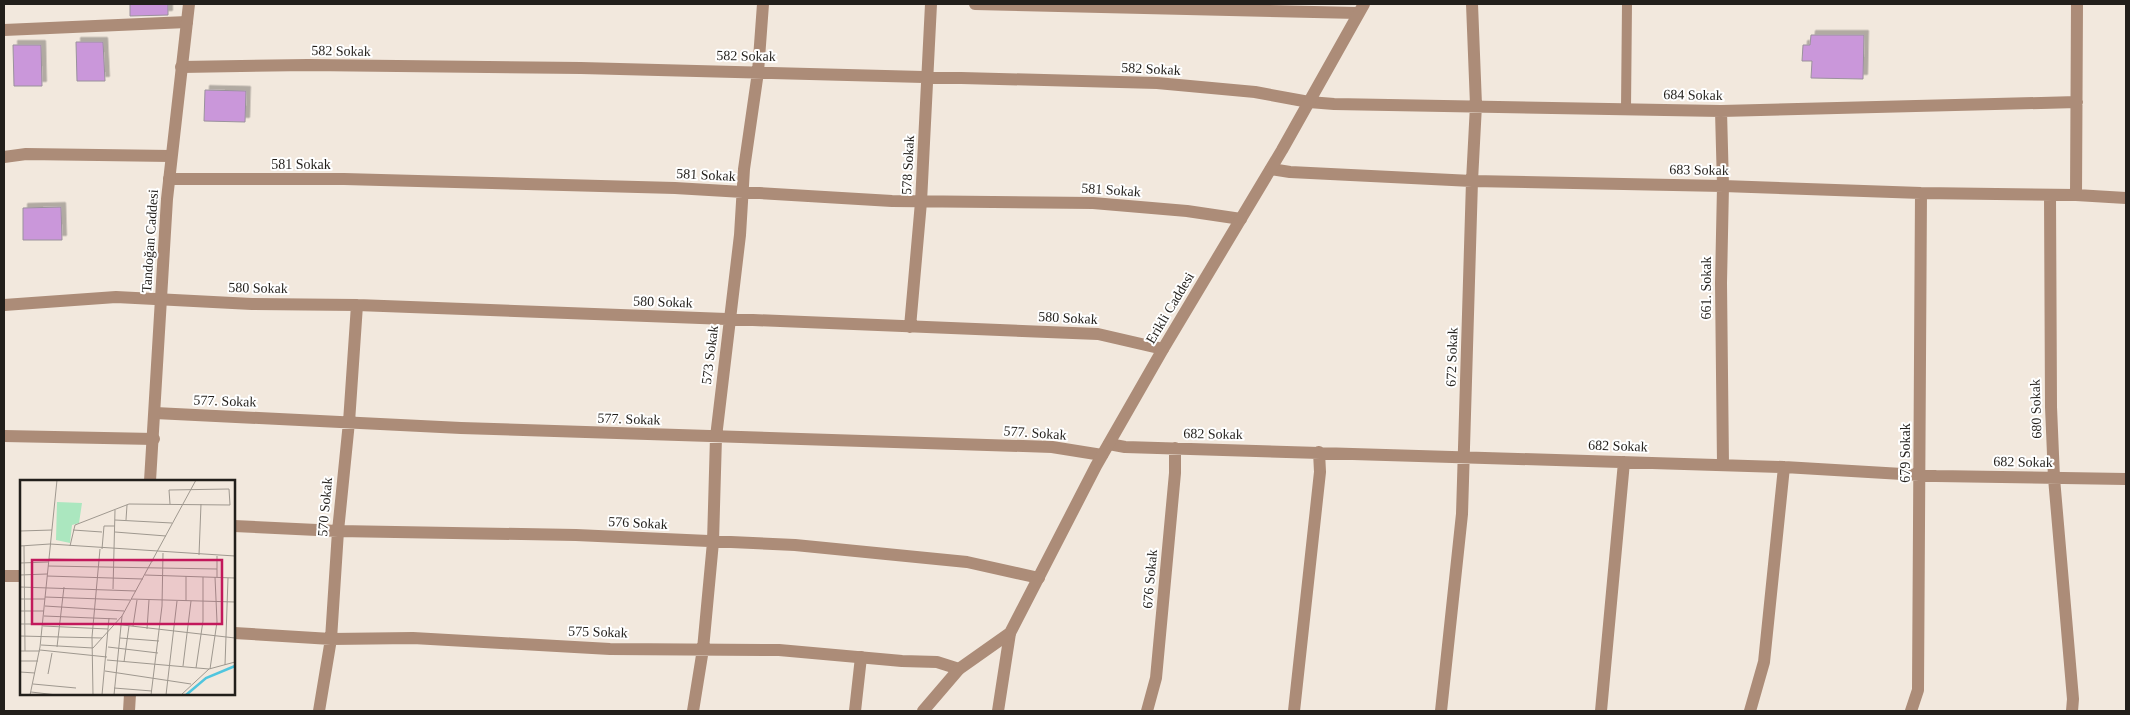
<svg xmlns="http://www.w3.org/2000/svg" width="2130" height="715" font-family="'Times New Roman',serif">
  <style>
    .building { fill: #ca97da; stroke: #9a919c; filter: url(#shadow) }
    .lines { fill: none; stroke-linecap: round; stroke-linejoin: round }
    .service { stroke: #ac8c78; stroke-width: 10 }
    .minor { stroke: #ac8c78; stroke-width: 12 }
    .tertiary { stroke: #ac8c78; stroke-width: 12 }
    .labels { text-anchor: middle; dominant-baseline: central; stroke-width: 4; stroke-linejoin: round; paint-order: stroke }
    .street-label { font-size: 14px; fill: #221f1b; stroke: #fff }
    .inset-river { fill: none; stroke: #50c5de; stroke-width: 2.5 }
    .inset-road { fill: none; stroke: #9f988f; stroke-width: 1 }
    .view { fill: #c2185b; fill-opacity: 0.15; stroke: #c2185b; stroke-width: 2.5 }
    .inset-edge { fill: none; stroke: #221f1b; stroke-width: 2.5 }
  </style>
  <defs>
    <filter id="shadow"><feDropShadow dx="4.5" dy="-4.5" stdDeviation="0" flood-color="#0004"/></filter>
  </defs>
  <rect width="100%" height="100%" fill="#f2e8dd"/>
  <path class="building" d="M130 4H168V15L130 16Z
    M1811 35H1864L1863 79 1811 78 1812 61H1802L1803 45H1810Z
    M76 42H103L105 81H77Z
    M13 45H41L42 86H14Z
    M205 90 246 91 245 122 204 121Z
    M61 207 62 240H23V208Z"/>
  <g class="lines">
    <path class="service" d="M1626 109 1627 4"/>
    <path class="minor" d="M975 4 1358 13
      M4 30 187 22
      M181 67 308 65 581 68 1157 83 1255 92 1309 102 1334 104 1721 111 2077 102
      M1721 111 1723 186 1721 283 1723 465
      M4 157 26 154 171 156
      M1271 169 1290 172 1472 181 1723 186 1921 193 2076 195 2126 198
      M169 179H344L675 188 892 201 1093 203 1187 211 1241 219
      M2050 195 2051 407 2054 478 2073 699 2072 711
      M2076 195 2077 4
      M4 305 116 297 252 304 357 305 753 320 1098 334 1163 349
      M910 327 921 202 931 4
      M155 413 461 428 1052 447 1102 455
      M4 436 154 439
      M1109 444 1125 447 1784 467 1936 476 2126 479
      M234 526 338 531 576 535 795 545 967 562 1039 578
      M4 576H21
      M234 633 331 639 413 638 610 649 779 650 902 661 937 662 959 669
      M319 711 331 639 338 531 349 422 357 305
      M693 711 703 649 713 542 716 437 740 235 744 169 758 72 763 4
      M998 711 1010 633
      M1147 711 1156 678 1175 473V448
      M1294 711 1320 472 1319 452
      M1441 711 1462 514 1472 181 1476 105 1472 4
      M1601 711 1624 462
      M1750 711 1764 662 1784 467
      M1911 711 1918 690 1921 193"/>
    <path class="tertiary" d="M150 481 167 199 189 4
      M129 711 130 694
      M855 711 861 657
      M923 711 959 669 1010 633 1096 466 1163 349 1282 150 1364 4"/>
  </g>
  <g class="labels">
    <g class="street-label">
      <text transform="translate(341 51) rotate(1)">582 Sokak</text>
      <text transform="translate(746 56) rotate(1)">582 Sokak</text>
      <text transform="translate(1151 69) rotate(3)">582 Sokak</text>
      <text transform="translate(1693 95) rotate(1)">684 Sokak</text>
      <text x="301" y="164">581 Sokak</text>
      <text transform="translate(908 165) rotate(-87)">578 Sokak</text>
      <text transform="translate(1699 170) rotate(1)">683 Sokak</text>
      <text transform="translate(706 175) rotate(3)">581 Sokak</text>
      <text transform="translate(1111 190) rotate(4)">581 Sokak</text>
      <text transform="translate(150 241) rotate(-86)">Tandoğan Caddesi</text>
      <text transform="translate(258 288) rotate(1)">580 Sokak</text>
      <text transform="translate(1706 288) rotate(-90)">661. Sokak</text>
      <text transform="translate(663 302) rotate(2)">580 Sokak</text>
      <text transform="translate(1170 308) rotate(-59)">Erikli Caddesi</text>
      <text transform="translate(1068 318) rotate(3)">580 Sokak</text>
      <text transform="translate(710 355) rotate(-83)">573 Sokak</text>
      <text transform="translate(1452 357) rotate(-88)">672 Sokak</text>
      <text transform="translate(225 401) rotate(2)">577. Sokak</text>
      <text transform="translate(2036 409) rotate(-92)">680 Sokak</text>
      <text transform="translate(629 419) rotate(2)">577. Sokak</text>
      <text transform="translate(1035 433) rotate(4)">577. Sokak</text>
      <text transform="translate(1213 434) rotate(1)">682 Sokak</text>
      <text transform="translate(1618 446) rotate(2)">682 Sokak</text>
      <text transform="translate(1905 453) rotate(-90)">679 Sokak</text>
      <text transform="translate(2023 462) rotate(1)">682 Sokak</text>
      <text transform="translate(325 507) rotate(-85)">570 Sokak</text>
      <text transform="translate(638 523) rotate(3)">576 Sokak</text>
      <text transform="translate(1150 579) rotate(-85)">676 Sokak</text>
      <text transform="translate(598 632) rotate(2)">575 Sokak</text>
    </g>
  </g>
  <g transform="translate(20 480)">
    <rect width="215" height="215" fill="#f2e8dd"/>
    <path d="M37 22 62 23 59 43 52 45 50 63 36 60Z" fill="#abe7bf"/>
    <path class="inset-river" d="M166 215 186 198 215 186"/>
    <path class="inset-road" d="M95 40 152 43M106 40 107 25M53 50 82 52M0 51 32 50M95 52 146 56M0 66 30 64 215 76M4 66 5 171M50 66 55 45 109 24 210 25 209 9 149 10 150 24M82 69 84 46H95M179 75 181 24M29 79 133 81M0 83 28 82M28 86 197 89M0 95 27 94M125 95 215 98M27 96 123 99M166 96V121M197 97V76M0 107 116 111M93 109 95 30M25 117 110 120M0 119H25M111 119 215 122M25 126 104 131M0 131H24M24 136 97 139M0 144H23M94 144 215 158M23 146 88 149M113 146 117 120M127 149 129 120M0 156 82 158M100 158 139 161M21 165 73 168 102 136M37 167 44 107M88 167 138 173M20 170 87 177M0 171H20M87 180 189 189 215 182M0 181H18M104 182 109 146M205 185 208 98M163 186 171 121M176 188 183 141V97M190 189 197 142 195 97M85 191 171 204M0 192 15 193M28 194 32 173M13 204 56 208M94 208 132 211M11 212 37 215M10 215 20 167 37 0M73 215 72 157 80 69M82 215 89 138M94 215 102 136 176 0M131 215 142 126 143 73M146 215 157 121M161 215 189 189"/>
    <path class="view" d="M12 80H202V144H12Z"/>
    <rect width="215" height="215" class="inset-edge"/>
  </g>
  <rect width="2130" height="715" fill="none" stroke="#221f1b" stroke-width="10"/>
</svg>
